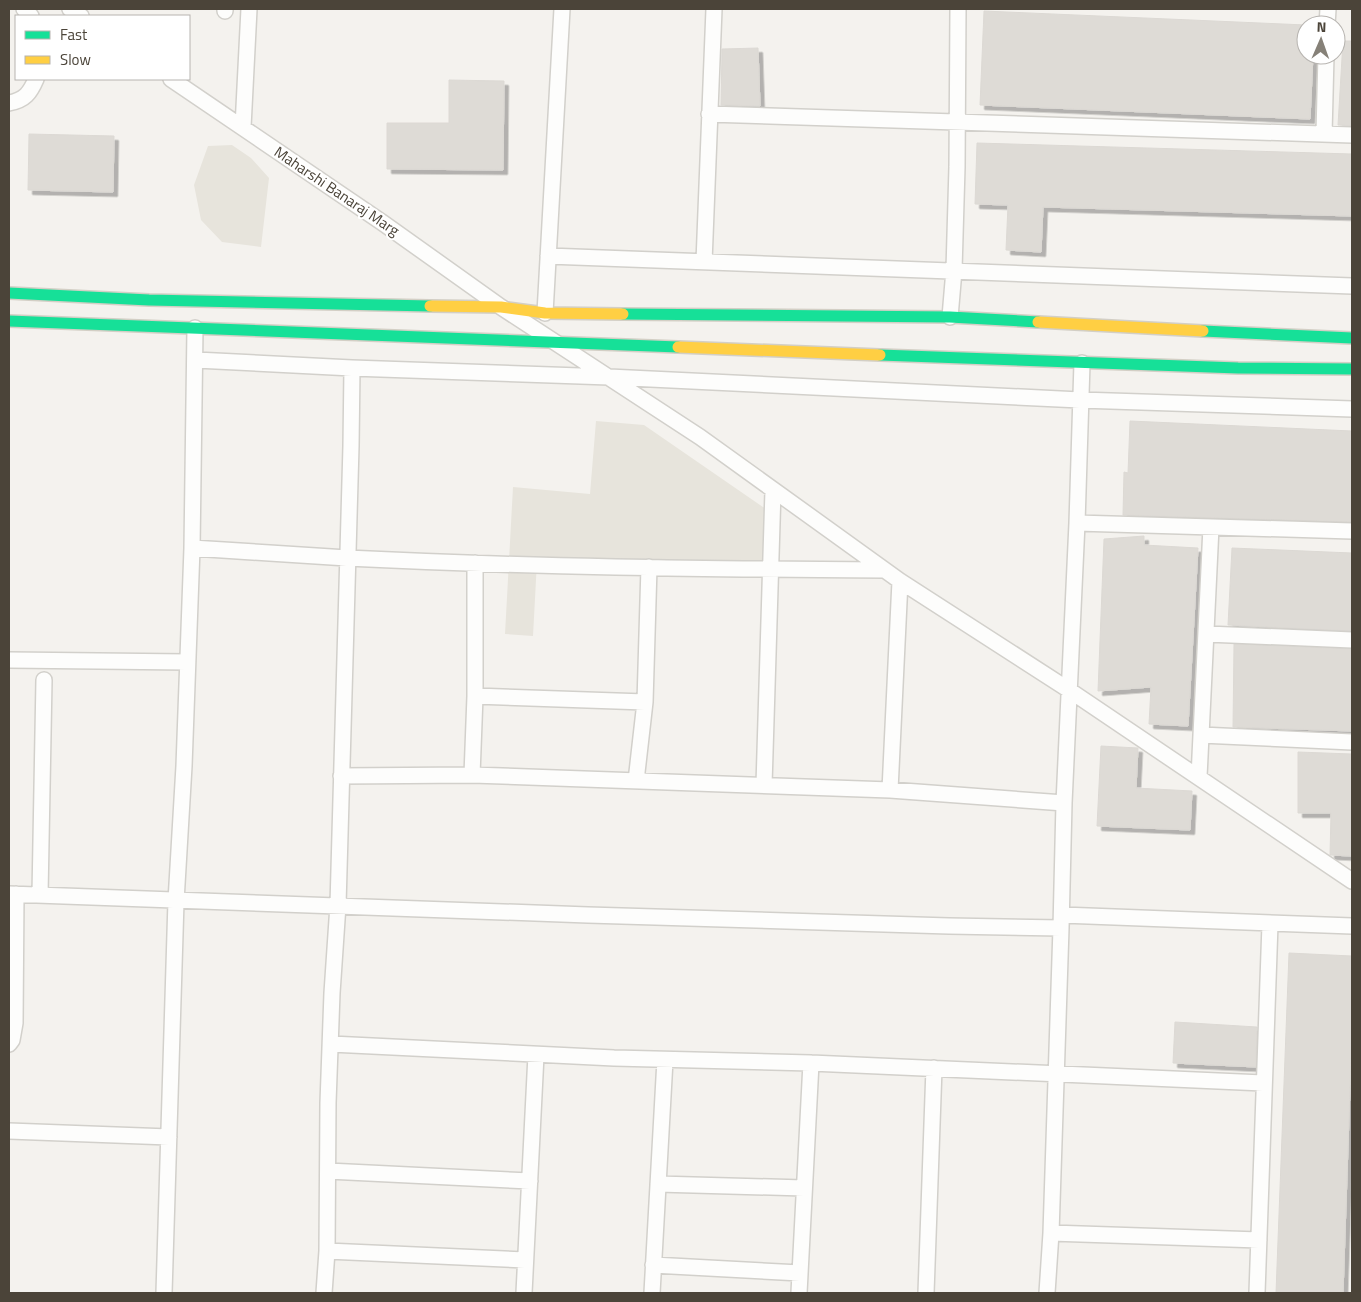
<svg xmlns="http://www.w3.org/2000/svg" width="1361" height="1302" font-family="'Titillium Web',sans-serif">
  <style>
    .residential { fill: #e7e4dc }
    .building { fill: #dedbd6; stroke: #dcd9d4; filter: url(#shadow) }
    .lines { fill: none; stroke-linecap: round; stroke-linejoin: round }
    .street-casing { stroke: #d2d0cb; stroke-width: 18 }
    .fast-casing { stroke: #d3cfc5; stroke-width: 14 }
    .slow-casing { stroke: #d3cfc5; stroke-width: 14 }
    .street { stroke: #fdfdfc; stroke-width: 15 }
    .fast { stroke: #16e098; stroke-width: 11 }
    .slow { stroke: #ffcf43; stroke-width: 11 }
    .labels { text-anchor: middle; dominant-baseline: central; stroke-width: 4; stroke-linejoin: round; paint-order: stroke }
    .street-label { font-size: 15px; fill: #4b4439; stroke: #fff }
  </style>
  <defs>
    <filter id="shadow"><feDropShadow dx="4.5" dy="4.5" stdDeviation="0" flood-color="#0004"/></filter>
  </defs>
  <rect width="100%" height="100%" fill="#f4f2ee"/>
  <path class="residential" d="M232 145 251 158 269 178 261 247 222 242 201 220 194 185 208 146Z
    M596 421 644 425 779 518 776 575 537 561 533 636 505 634 513 487 590 494Z"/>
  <path class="building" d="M984 11 1306 25V55H1313L1310 119 980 105Z
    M1343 41H1352V126L1338 125Z
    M758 48 760 106 721 105 722 49Z
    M449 80 504 81 503 170 387 169V123H449Z
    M29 134 114 136 113 192 28 190Z
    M977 143 1352 154V216L1043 207 1041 252 1006 250 1008 205 975 204Z
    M1130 421 1352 431V522L1123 515 1124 472 1128 473Z
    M1144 536V545L1198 548 1188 726 1149 724 1151 687 1098 691 1104 539Z
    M1232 548 1352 553V631L1228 625Z
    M1234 644 1352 649V731L1233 727Z
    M1101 746 1138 748 1136 788 1192 791 1190 830 1097 826Z
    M1298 752 1352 754V856L1330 855 1331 813H1298Z
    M1289 953 1352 956V1028L1343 1293H1276Z
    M1175 1022 1257 1027 1256 1067 1173 1063Z"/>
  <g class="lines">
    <defs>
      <path id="street" d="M24 9 31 16
        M70 9 81 16
        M225 11V9
        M1327 25 1328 9
        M171 79 383 223 501 307 700 437 900 581 1069 690 1352 881
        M9 103C25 100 30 93 36 79
        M709 114 1352 135
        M243 127 249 9
        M1324 134 1326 55
        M548 256 1352 286
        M704 262 714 9
        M545 313 562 9
        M950 317 954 270 957 167 958 9
        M196 360 352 368 609 377 1080 400 1352 409
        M1077 523 1352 531
        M192 548C244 551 295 555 347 558 526 567 705 569 884 570
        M649 567 645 702 475 696 472 775 890 790 1064 803
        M1207 634 1352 640
        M9 660 187 662
        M475 696V563
        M1201 735 1352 742
        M341 776 472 775
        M1199 777 1211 527
        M636 781 645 702
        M764 785 773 490
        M890 790 900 581
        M9 894 588 915 949 926 1061 928
        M40 895 44 680
        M1062 915 1352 926
        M9 1044 12 1040 15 1023 16 894
        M331 1044 614 1058 811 1063 1263 1083
        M9 1131 169 1137
        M328 1171 530 1181
        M658 1184 804 1188
        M1051 1233 1259 1240
        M327 1251 525 1260
        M653 1265 800 1273
        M164 1293 176 901 184 766 192 548 195 328
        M324 1293 327 1251 328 1103 332 993 338 905 351 446 352 368
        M524 1293 536 1055
        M652 1293 665 1060
        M799 1293 811 1063
        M926 1293 934 1068
        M1047 1293 1051 1233 1061 928 1064 803 1077 523 1082 363
        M1257 1293 1270 924"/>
      <path id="fast" d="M9 293 149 300 430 306
        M623 314 950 317 1038 322
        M9 321 678 347
        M1203 331 1352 338
        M880 355 1238 368 1352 369"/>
      <path id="slow" d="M430 306 501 307 545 313 623 314
        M1038 322 1203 331
        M678 347 880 355"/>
    </defs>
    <use href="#street" class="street-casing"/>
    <use href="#fast" class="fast-casing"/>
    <use href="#slow" class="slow-casing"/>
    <use href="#street" class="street"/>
    <use href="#fast" class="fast"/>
    <use href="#slow" class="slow"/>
  </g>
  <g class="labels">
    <g class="street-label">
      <text transform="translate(337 191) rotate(34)">Maharshi Banaraj Marg</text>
    </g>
  </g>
  <rect width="1361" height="1302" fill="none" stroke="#4b4439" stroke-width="20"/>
  <rect x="15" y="15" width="175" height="65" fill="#ffffff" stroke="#b7b4b0"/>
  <rect x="25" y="31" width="25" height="8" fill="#16e098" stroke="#b7b4b0"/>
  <text x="60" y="40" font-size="15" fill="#4b4439">Fast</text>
  <rect x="25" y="56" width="25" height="8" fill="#ffcf43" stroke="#b7b4b0"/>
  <text x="60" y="65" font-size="15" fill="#4b4439">Slow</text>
  <g transform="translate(1321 40) rotate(2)"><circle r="24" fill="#ffffff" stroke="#b7b4b0"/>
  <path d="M0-4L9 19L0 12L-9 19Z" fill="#868178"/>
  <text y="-8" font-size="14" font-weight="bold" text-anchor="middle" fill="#4b4439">N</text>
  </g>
</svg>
